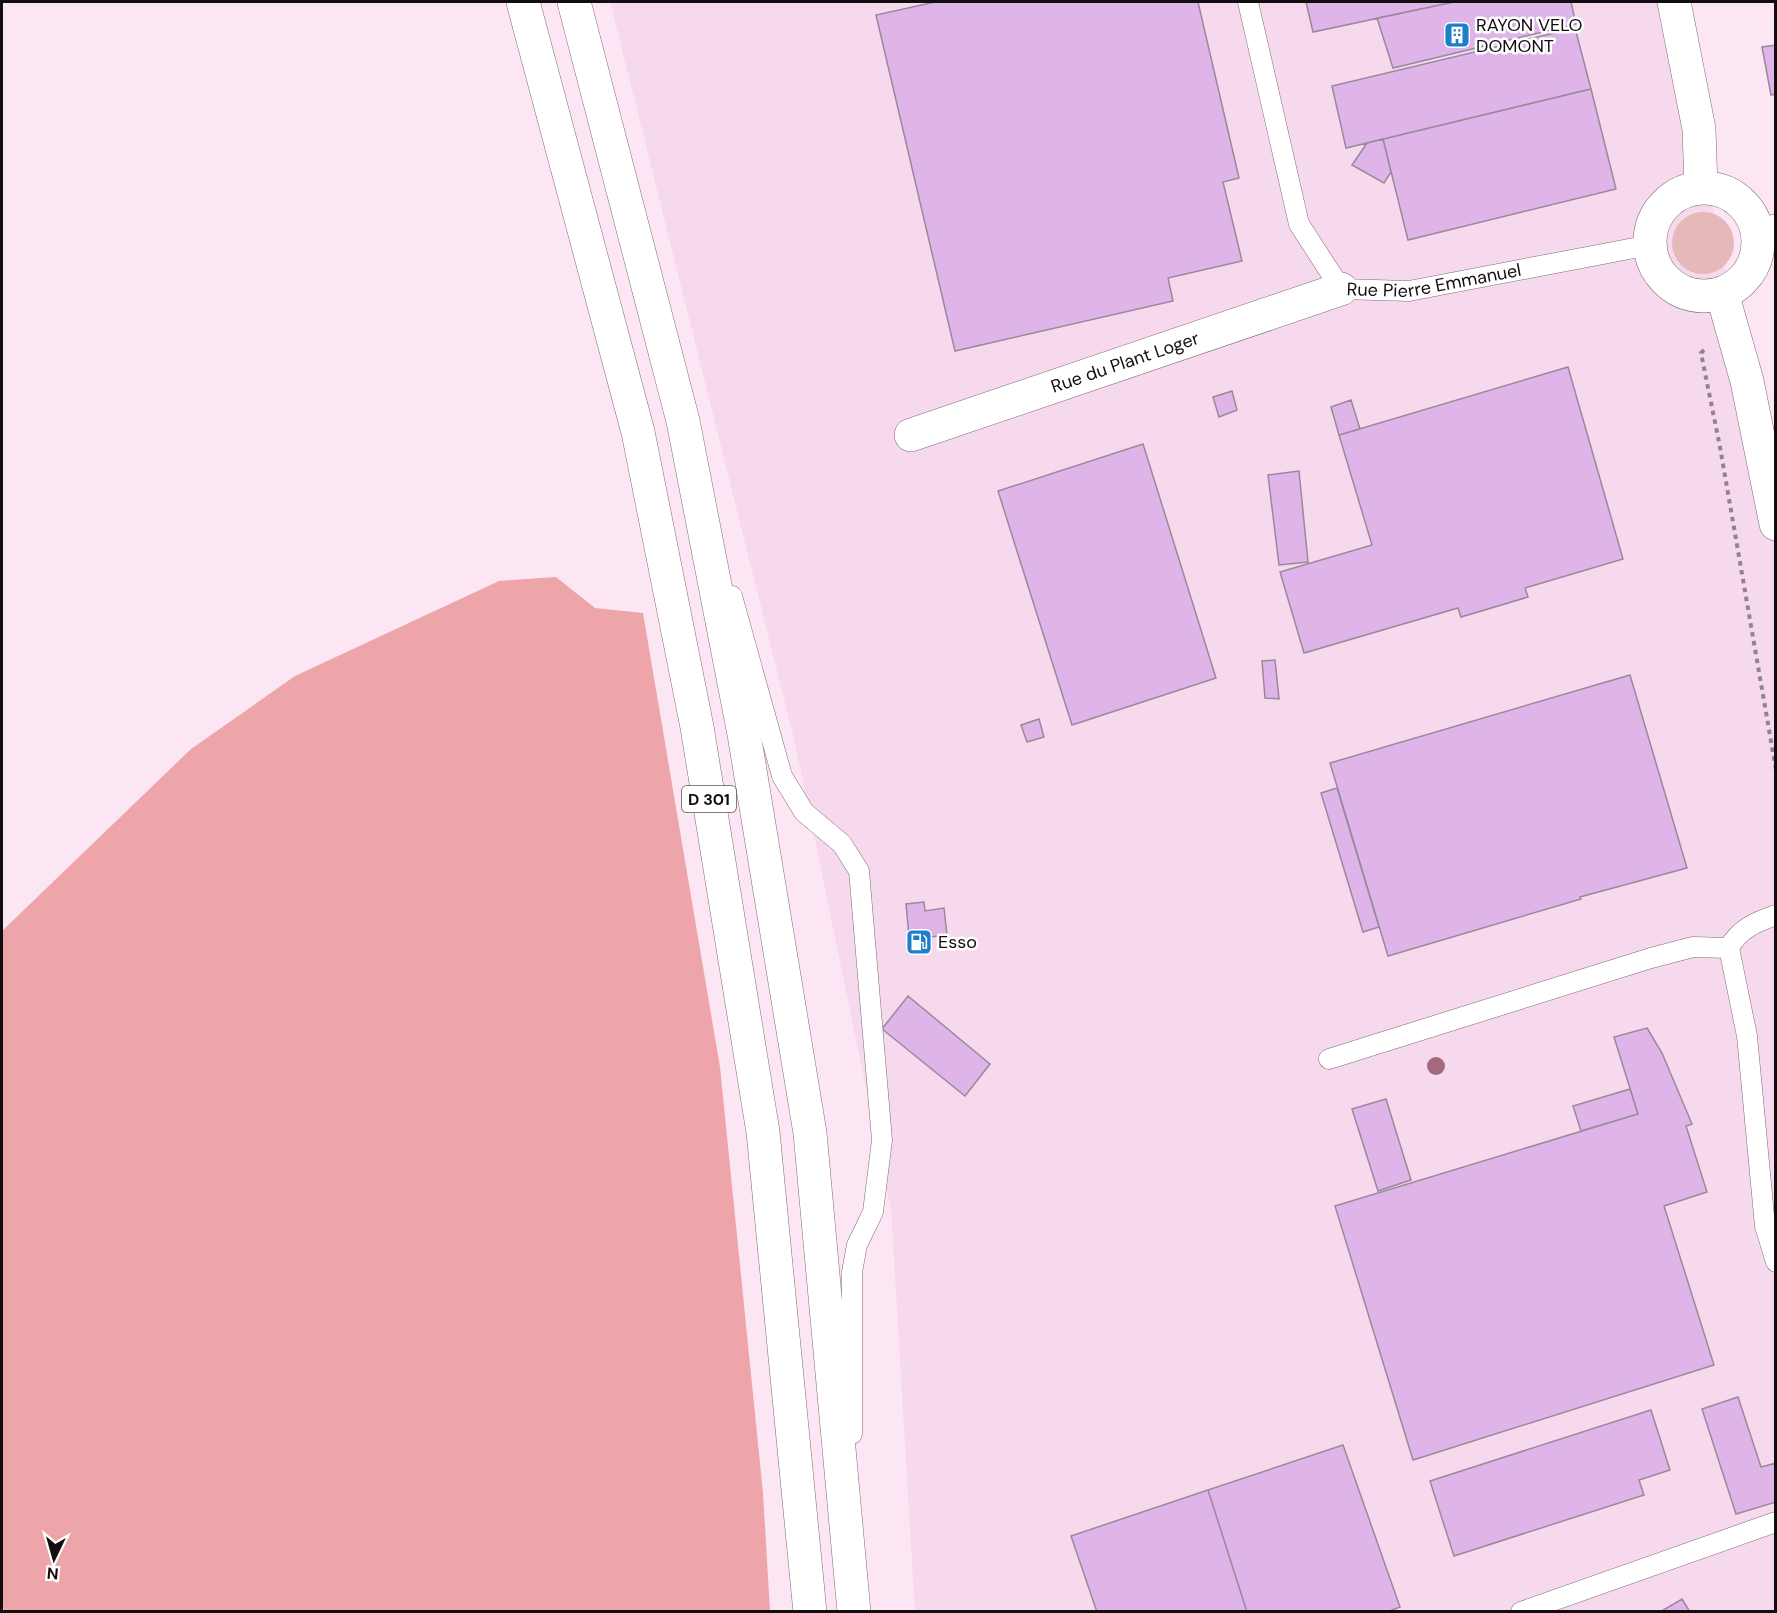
<svg xmlns="http://www.w3.org/2000/svg" width="1777" height="1613" font-family="'DM Sans',sans-serif">
  <style>
    .built { fill: #f6d9ec }
    .green { fill: #e6b8ba }
    .forest { fill: #eda5aa }
    .building { fill: #dfb4e8; stroke: #98899b; stroke-width: 1.5 }
    .lines { fill: none; stroke-linecap: round; stroke-linejoin: round }
    .lane-casing { stroke: #7e6b77; stroke-width: 21 }
    .street-casing { stroke: #7e6b77; stroke-width: 34 }
    .secondary-casing { stroke: #7e6b77; stroke-width: 34 }
    .highway-casing { stroke: #7e6b77; stroke-width: 34 }
    .path { stroke: #92838d; stroke-width: 4; stroke-dasharray: 4.5 4.5; stroke-linecap: butt }
    .lane { stroke: #fff; stroke-width: 20 }
    .street { stroke: #fff; stroke-width: 33 }
    .secondary { stroke: #fff; stroke-width: 33 }
    .highway { stroke: #fff; stroke-width: 33 }
    .tree { fill: #a36a7d }
    .labels { text-anchor: middle; dominant-baseline: central; stroke-width: 5; stroke-linejoin: round; paint-order: stroke }
    .shield { fill: #fff; stroke: #5a5558; stroke-width: 1.5 }
    .shield-label { font-size: 16px; font-weight: bold; fill: #130c11 }
    .poi-label { font-size: 18px; fill: #130c11; stroke: #fff; text-anchor: start }
    .street-label { font-size: 18px; fill: #130c11; stroke: #fff }
  </style>
  <rect width="100%" height="100%" fill="#fce6f4"/>
  <path class="built" d="M610 2H1666L1719 235 1775 542V1611H915L891 1209 795 743Z"/>
  <path class="green" d="M1672 243a31 31 0 1 1 62 0a31 31 0 1 1-62 0Z"/>
  <path class="forest" d="M556 577 595 608 643 613 720 1067 763 1493 770 1611H4L2 1603V931L191 749 295 676 499 581Z"/>
  <path class="building" d="M935 2H1198L1239 178 1223 182 1242 261 1168 278 1173 301 955 351 876 15Z
    M1306 2H1454L1313 32Z
    M1454 2H1571L1576 24 1393 68 1377 18Z
    M1575 28 1591 89 1346 148 1332 86Z
    M1776 45V94L1771 95 1762 47Z
    M1591 89 1616 189 1408 240 1383 139Z
    M1383 139 1391 172 1384 183 1352 165 1367 143Z
    M1568 367 1623 559 1525 588 1528 597 1461 617 1458 608 1304 653 1280 572 1372 545 1339 435Z
    M1232 391 1237 410 1219 417 1213 397Z
    M1351 400 1360 429 1339 435 1331 407Z
    M1143 444 1216 678 1072 725 998 491Z
    M1299 471 1308 562 1279 565 1268 475Z
    M1275 660 1279 699 1265 698 1262 661Z
    M1630 675 1687 868 1580 897 1581 899 1388 956 1330 763Z
    M1039 719 1044 737 1027 742 1021 725Z
    M1337 788 1379 927 1363 932 1321 793Z
    M924 902 925 911 944 908 947 935 922 938V935L909 936 906 904Z
    M908 996 990 1064 965 1096 882 1029Z
    M1647 1028 1662 1053 1692 1124 1686 1126 1707 1192 1664 1206 1714 1365 1413 1460 1335 1206 1638 1114 1614 1037Z
    M1630 1089 1638 1114 1581 1131 1573 1106Z
    M1386 1099 1411 1180 1378 1191 1352 1109Z
    M1738 1397 1761 1467 1776 1463V1502L1736 1514 1702 1409Z
    M1651 1410 1670 1470 1639 1480 1644 1495 1454 1556 1430 1481Z
    M1343 1445 1400 1607 1387 1612H1247L1208 1490Z
    M1208 1490 1247 1612H1097L1071 1536Z
    M1682 1599 1690 1612H1660Z"/>
  <g class="lines">
    <defs>
      <g id="lane">
        <path id="s1" d="M1248 2 1299 224 1341 289 1409 291 1650 245"/>
        <path d="M732 596 782 776 804 812 842 844 859 871 882 1140 873 1212 857 1245 852 1272V1434"/>
        <path d="M1776 915C1756 922 1739 929 1729 948L1747 1036 1765 1226 1776 1262"/>
        <path d="M1329 1059 1651 958 1693 947 1729 948"/>
        <path d="M1521 1612 1776 1522"/>
      </g>
      <g id="street">
        <path d="M1758 237 1776 231"/>
        <path id="s2" d="M911 435 1341 289"/>
      </g>
      <path id="secondary" d="M1674 2 1699 129 1701 188
        M1650 242a54 54 0 1 1 108 0a54 54 0 1 1-108 0Z
        M1722 293 1747 381 1776 524"/>
      <path id="highway" d="M523 2 638 432 697 727 763 1132 810 1612
        M574 2 683 421 744 734 810 1133 854 1612"/>
    </defs>
    <use href="#lane" class="lane-casing"/>
    <use href="#street" class="street-casing"/>
    <use href="#secondary" class="secondary-casing"/>
    <use href="#highway" class="highway-casing"/>
    <path class="path" d="M1704 350 1701 353 1720 447 1776 770"/>
    <use href="#lane" class="lane"/>
    <use href="#street" class="street"/>
    <use href="#secondary" class="secondary"/>
    <use href="#highway" class="highway"/>
  </g>
  <circle class="tree" cx="1436" cy="1066" r="9"/>
  <defs>
    <symbol id="building-square" viewBox="-11 -11 22 22"><rect x="-9" y="-9" width="18" height="18" rx="4" fill="#1d7eca" stroke="#fff"/><path d="M-4-6H4V6H1V3H-1V6H-4ZM-2.5-4.3h1.7v1.8h-1.7ZM.8-4.3h1.7v1.8H.8ZM-2.5-1h1.7V.8h-1.7ZM.8-1h1.7V.8H.8Z" fill="#fff"/></symbol>
    <symbol id="fuel-square" viewBox="-11 -11 22 22"><rect x="-9" y="-9" width="18" height="18" rx="4" fill="#1d7eca" stroke="#fff"/><path d="M-5.5-6h7V0h2V4h1.3V-2.5L3-4.5l.8-.8L6-3V5H2.5V1h-1V6h-7ZM-4.2-4.7v3.2H.2V-4.7Z" fill="#fff"/></symbol>
  </defs>
  <g fill-rule="evenodd">
    <use href="#building-square" x="1442" y="20" width="30" height="30"/>
    <use href="#fuel-square" x="904" y="927" width="30" height="30"/>
  </g>
  <g class="labels">
    <rect class="shield" x="682" y="786" width="54" height="26" rx="4.5"/>
    <g class="shield-label">
      <text x="709" y="799">D 301</text>
    </g>
    <g class="poi-label">
      <text x="1476" y="25">RAYON VELO<tspan x="1476" dy="21">DOMONT</tspan></text>
      <text x="938" y="942">Esso</text>
    </g>
    <g class="street-label">
      <text stroke="none"><textPath href="#s1" startOffset="399">Rue Pierre Emmanuel</textPath></text>
      <text stroke="none"><textPath href="#s2" startOffset="226">Rue du Plant Loger</textPath></text>
    </g>
  </g>
  <rect width="1777" height="1613" fill="none" stroke="#130c11" stroke-width="6"/>
  <g transform="translate(54 1559) rotate(185)" stroke="#ffffff" stroke-width="4.5" paint-order="stroke">
  <path d="M0-4.5L10 22L0 15L-10 22Z" fill="#130c11"/>
  <text y="-9" font-size="16" font-weight="bold" text-anchor="middle" fill="#130c11">N</text>
  </g>
</svg>
